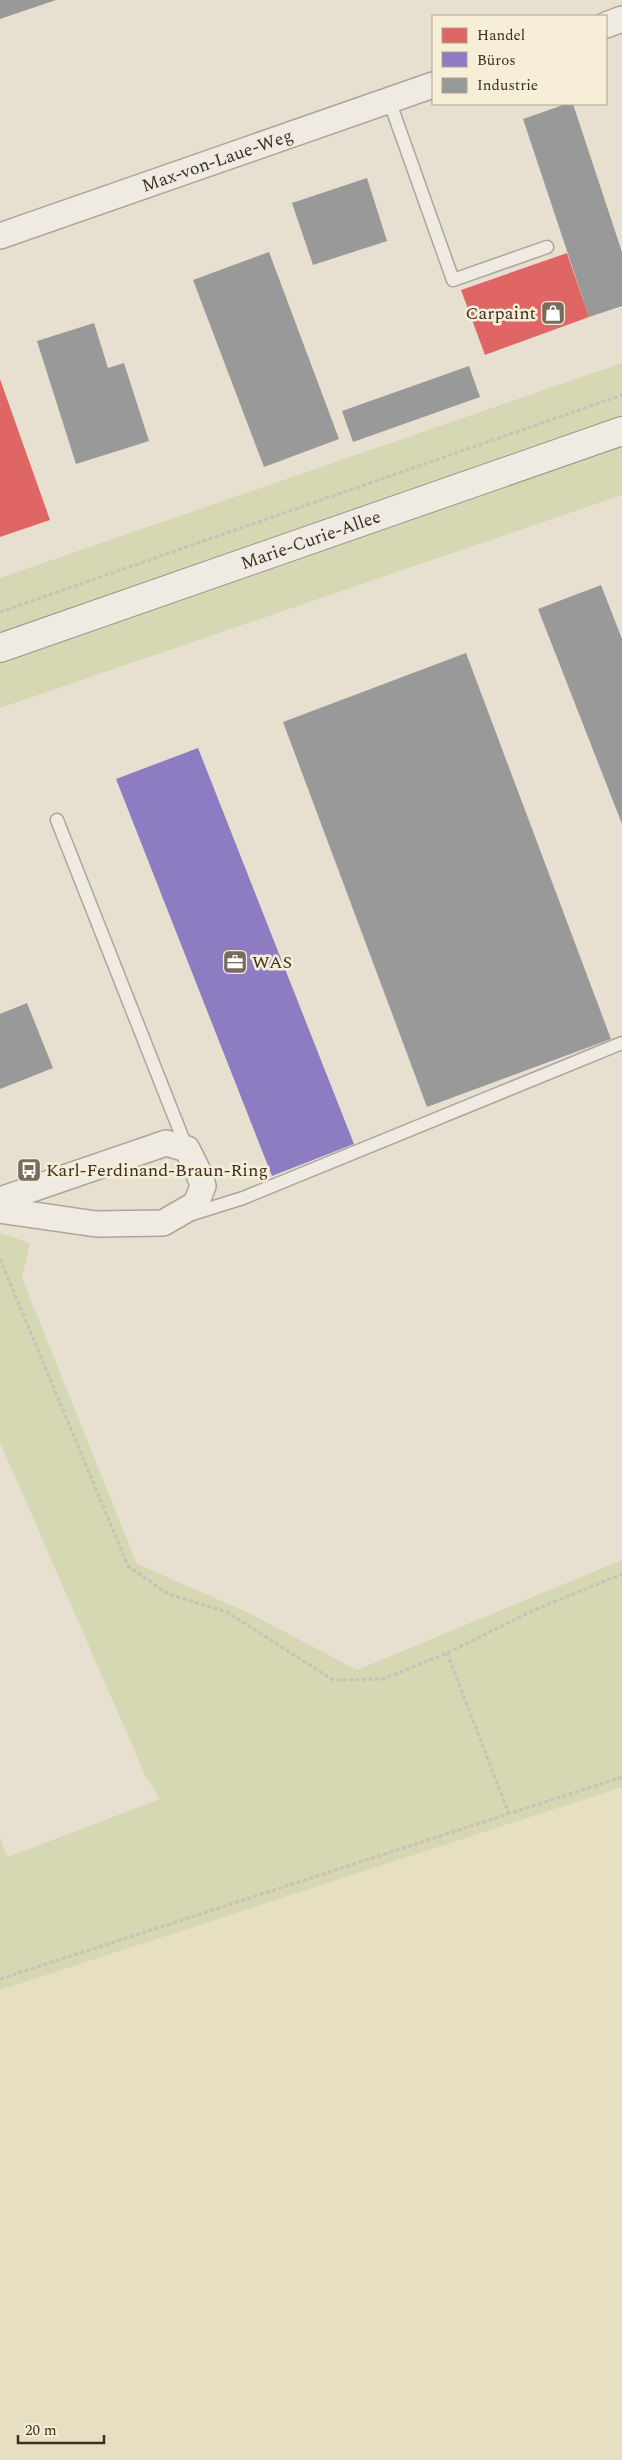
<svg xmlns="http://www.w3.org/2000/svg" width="622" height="2460" font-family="Spectral,serif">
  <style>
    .farmland { fill: #e6dfc2 }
    .green { fill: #d6d7b3 }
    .shops { fill: #e06666 }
    .offices { fill: #8e7cc3 }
    .industry { fill: #999 }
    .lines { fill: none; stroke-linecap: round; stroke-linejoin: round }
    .service-casing { stroke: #ada599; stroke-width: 15 }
    .minor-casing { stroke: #ada599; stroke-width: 28 }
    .secondary-casing { stroke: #9c958a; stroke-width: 30 }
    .path { stroke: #c8c2b9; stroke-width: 3; stroke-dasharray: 4 2.5; stroke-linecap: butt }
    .service { stroke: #efebe3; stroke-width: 12 }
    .minor { stroke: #efebe3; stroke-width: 25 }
    .secondary { stroke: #efebe3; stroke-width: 28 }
    .labels { text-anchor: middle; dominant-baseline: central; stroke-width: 5; stroke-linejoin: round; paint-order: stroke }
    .street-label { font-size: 18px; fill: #3d2e20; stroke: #f7eed8 }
    .poi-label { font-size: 18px; fill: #3d2e20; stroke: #f7eed8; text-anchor: start }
  </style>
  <rect width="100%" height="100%" fill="#e7e0d1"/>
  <path class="farmland" d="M622 1787V2460H0V1990Z"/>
  <path class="green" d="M622 363V495L0 708V578Z
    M0 1233 30 1243 22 1278 137 1564 247 1612 357 1670 622 1560V1787L0 1990V1837L8 1857 160 1799 146 1777 0 1442Z"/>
  <path class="shops" d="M567 253 589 317 485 355 461 290Z
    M0 379 50 520 0 537Z"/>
  <path class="offices" d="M198 748 354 1144 272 1176 116 779Z"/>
  <path class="industry" d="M0 0H56L0 19Z
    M566 104H573L622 252V306L589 317 523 119Z
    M367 178 387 241 313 265 292 203Z
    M269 252 339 439 264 467 193 280Z
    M94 323 108 368 124 363 149 441 76 464 37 341Z
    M469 366 480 397 353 442 342 411Z
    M601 585 622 639V824L538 609Z
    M466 653 611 1039 427 1107 283 722Z
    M27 1003 53 1068 0 1089V1014Z"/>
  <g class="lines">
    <defs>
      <path id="service" d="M389 100 453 280 547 247
        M57 820 187 1149
        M192 1214 243 1198 622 1043"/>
      <g id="minor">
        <path d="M606 25 622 19"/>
        <path id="s1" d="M0 236 433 85"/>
        <path d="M0 1200 166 1143 187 1149 198 1171 203 1186 196 1204 163 1223 96 1224 0 1210"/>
      </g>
      <g id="secondary">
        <path id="s2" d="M0 648 622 431"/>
      </g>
    </defs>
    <use href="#service" class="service-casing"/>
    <use href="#minor" class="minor-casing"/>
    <use href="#secondary" class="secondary-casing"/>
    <path class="path" d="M0 612 622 395
      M0 1259 128 1566 168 1594 227 1612 333 1680 383 1679 447 1653 532 1611 622 1574
      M447 1653 509 1814
      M0 1979 622 1777"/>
    <use href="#service" class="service"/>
    <use href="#minor" class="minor"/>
    <use href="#secondary" class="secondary"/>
  </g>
  <defs>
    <symbol id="shop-square" viewBox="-11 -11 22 22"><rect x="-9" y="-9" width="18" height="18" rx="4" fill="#786c5e" stroke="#f7eed8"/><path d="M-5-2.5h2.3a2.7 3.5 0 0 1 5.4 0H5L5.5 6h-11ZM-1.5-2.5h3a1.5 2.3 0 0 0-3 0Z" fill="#fff"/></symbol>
    <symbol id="office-square" viewBox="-11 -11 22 22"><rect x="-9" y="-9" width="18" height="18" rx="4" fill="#786c5e" stroke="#f7eed8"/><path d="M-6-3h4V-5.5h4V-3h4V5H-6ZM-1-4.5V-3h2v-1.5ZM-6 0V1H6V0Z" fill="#fff"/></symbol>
    <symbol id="bus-square" viewBox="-11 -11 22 22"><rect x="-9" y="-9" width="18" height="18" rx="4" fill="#786c5e" stroke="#f7eed8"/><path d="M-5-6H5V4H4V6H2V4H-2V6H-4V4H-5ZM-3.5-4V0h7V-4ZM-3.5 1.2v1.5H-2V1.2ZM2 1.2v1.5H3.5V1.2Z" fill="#fff"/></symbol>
  </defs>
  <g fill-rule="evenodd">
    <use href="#shop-square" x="539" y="299" width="28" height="28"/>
    <use href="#office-square" x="221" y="948" width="28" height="28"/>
    <use href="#bus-square" x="15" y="1156" width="28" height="28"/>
  </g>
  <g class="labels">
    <g class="street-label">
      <text stroke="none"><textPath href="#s1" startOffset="230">Max-von-Laue-Weg</textPath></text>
      <text stroke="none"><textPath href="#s2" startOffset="329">Marie-Curie-Allee</textPath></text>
    </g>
    <g class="poi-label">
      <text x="536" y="313" text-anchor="end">Carpaint</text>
      <text x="252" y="962">WAS</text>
      <text x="46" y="1170">Karl-Ferdinand-Braun-Ring</text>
    </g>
  </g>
  <rect x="432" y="15" width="175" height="90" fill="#f7eed8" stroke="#ada18e"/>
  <rect x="442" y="28" width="25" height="15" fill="#e06666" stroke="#ada18e"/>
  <text x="477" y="40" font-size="15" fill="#3d2e20">Handel</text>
  <rect x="442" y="52" width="25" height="15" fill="#8e7cc3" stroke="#ada18e"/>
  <text x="477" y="65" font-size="15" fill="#3d2e20">Büros</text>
  <rect x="442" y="78" width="25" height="15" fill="#999999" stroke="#ada18e"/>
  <text x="477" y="90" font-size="15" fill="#3d2e20">Industrie</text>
  <path d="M18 2435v8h86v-8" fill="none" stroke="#3d2e20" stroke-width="2.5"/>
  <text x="25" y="2435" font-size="15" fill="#3d2e20" stroke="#f7eed8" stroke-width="4" paint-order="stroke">20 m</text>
</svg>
